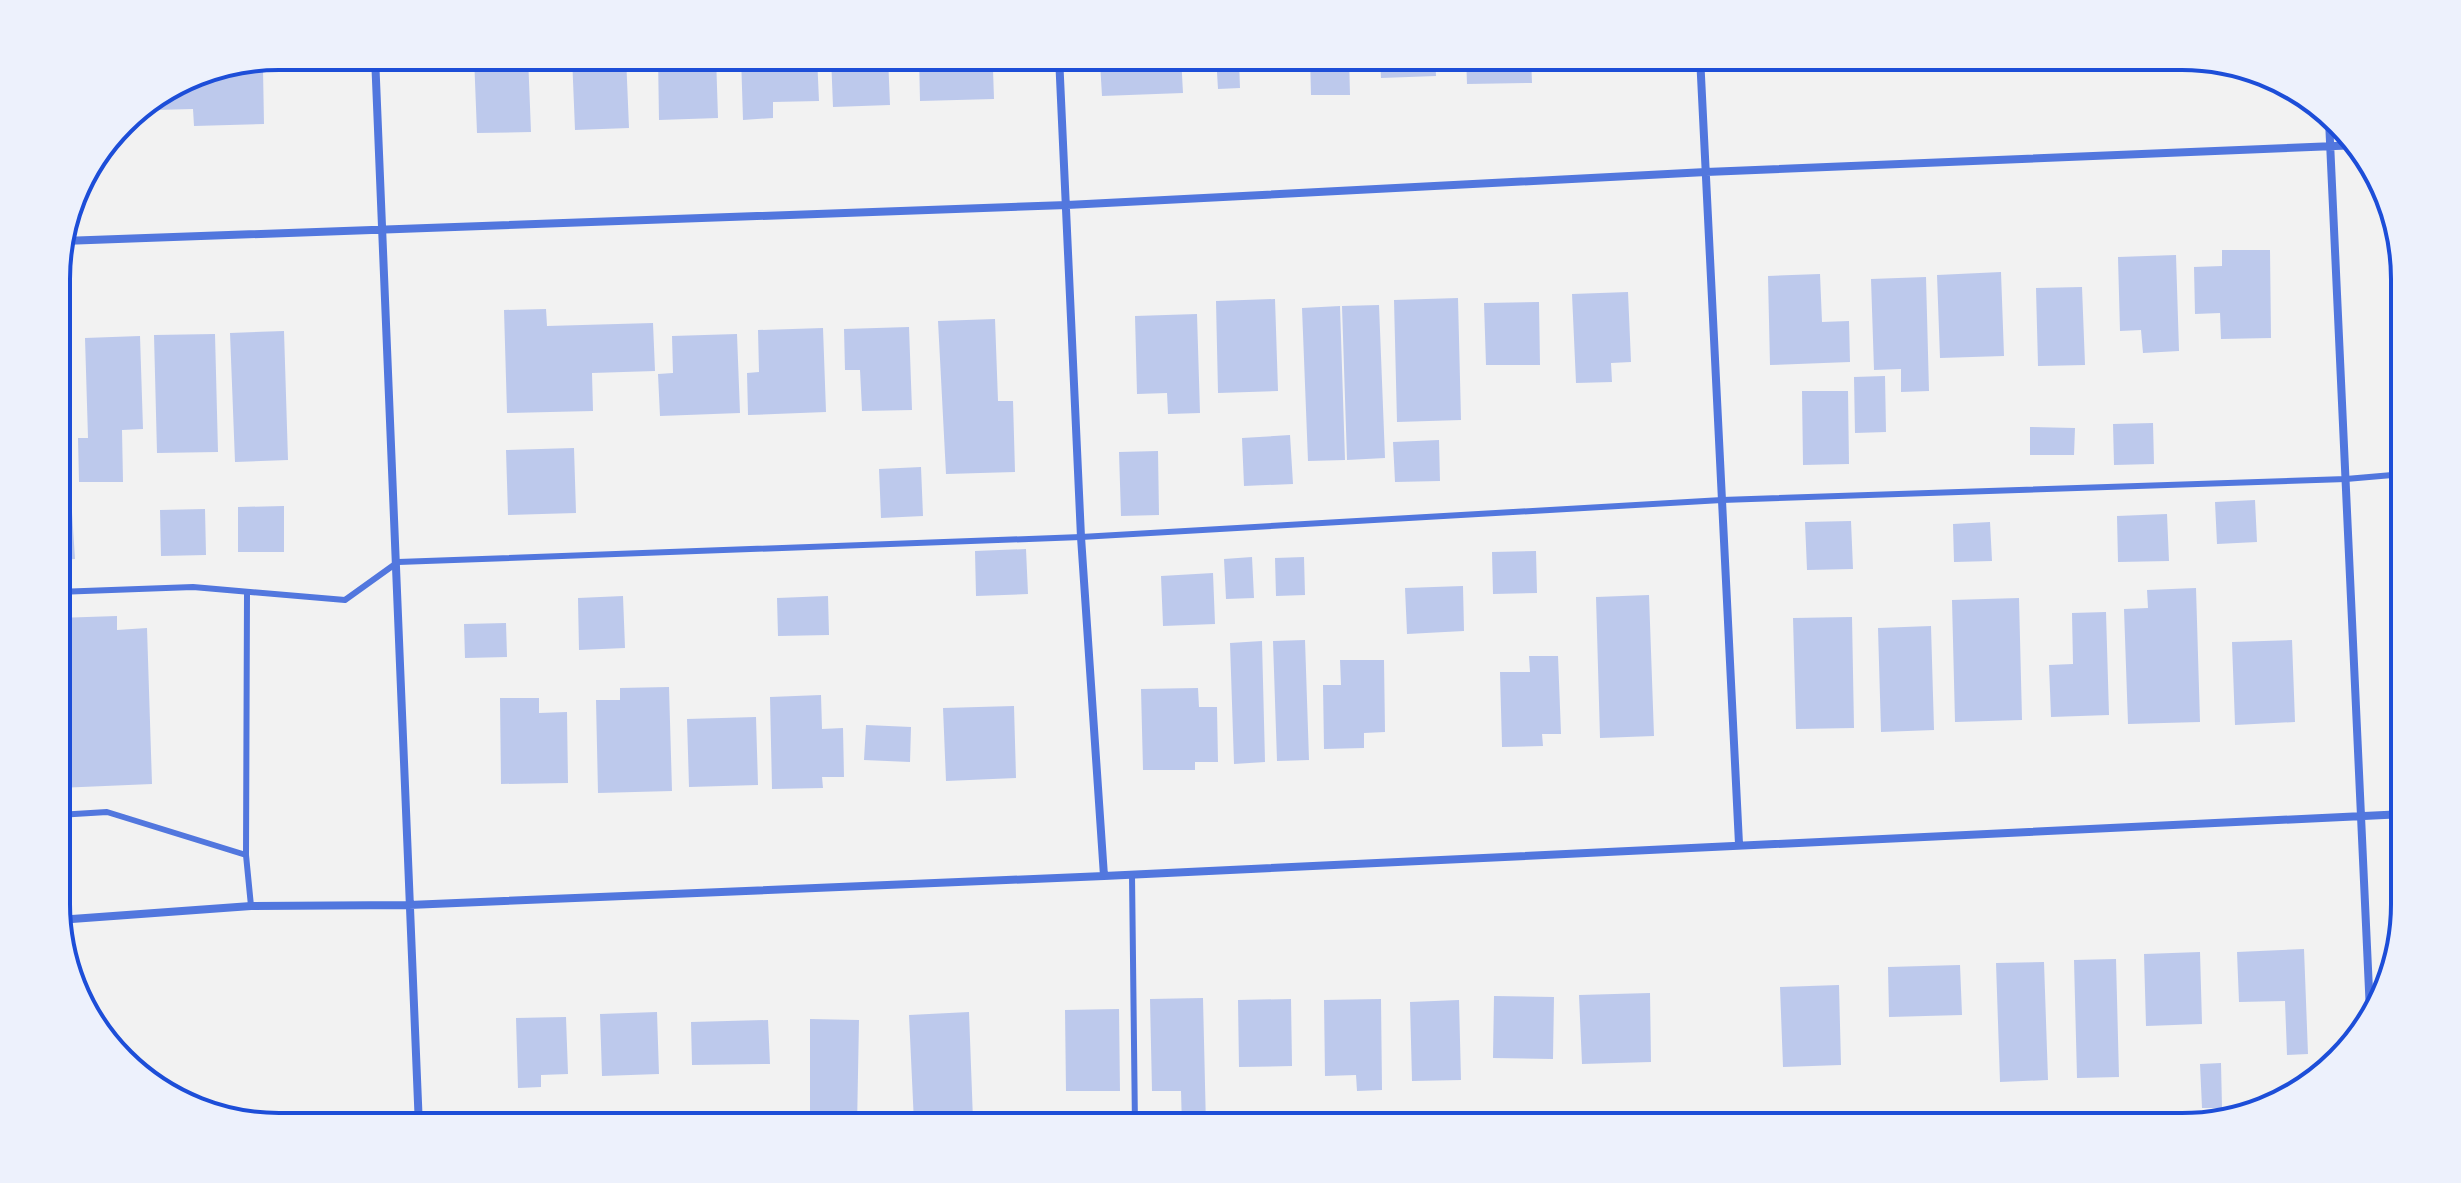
<svg xmlns="http://www.w3.org/2000/svg" width="2461" height="1183" font-family="'Zilla Slab',serif">
  <style>
    .building { fill: #bdc9ec }
    .lines { fill: none; stroke-linecap: round; stroke-linejoin: round }
    .service { stroke: #5277de; stroke-width: 6 }
    .minor { stroke: #5277de; stroke-width: 8 }
    .rim { fill: none; stroke: #1d4ed8; stroke-width: 4 }
  </style>
  <rect width="100%" height="100%" fill="#f2f2f2"/>
  <path class="building" d="M474 56H528L531 132 477 133Z
    M572 56H626L629 128 575 130Z
    M658 56H716L718 118 659 120Z
    M741 56H817L819 101 773 102V118L743 120Z
    M831 56H888L890 105 833 107Z
    M919 56H977V70L993 69 994 99 920 101Z
    M1114 56H1181L1183 93 1102 96 1100 62 1114 61Z
    M1216 56H1262V59L1239 61 1240 88 1218 89Z
    M1310 56H1349L1350 95H1311Z
    M1380 56H1435L1436 76 1381 78Z
    M1466 56H1531L1532 83 1467 84Z
    M1565 56H1625V59L1565 61Z
    M1751 56H1822V67L1751 68Z
    M1853 56H1905V66H1853Z
    M1934 56H1994V64L1934 65Z
    M230 66V70L263 69 264 124 194 126 193 109 154 110V98L194 73Z
    M2222 250H2270L2271 338 2221 339 2220 313 2195 314 2194 267 2222 266Z
    M2176 255 2179 351 2143 353 2141 330 2120 331 2118 257Z
    M2001 272 2004 356 1940 358 1937 275Z
    M1820 274 1822 322 1849 321 1850 362 1770 365 1768 276Z
    M1926 277 1929 391 1901 392V369L1874 370 1871 279Z
    M2082 287 2085 365 2038 366 2036 288Z
    M1628 292 1631 362 1611 363 1612 382 1576 383 1572 294Z
    M1458 298 1461 420 1397 422 1394 300Z
    M1275 299 1278 391 1218 393 1216 301Z
    M1539 302 1540 365H1486L1484 303Z
    M1379 305 1385 458 1347 460 1342 306Z
    M1340 306 1345 460 1308 461 1302 308Z
    M546 309 547 326 653 323 655 371 592 373 593 411 507 413 504 310Z
    M1197 314 1200 413 1168 414 1167 393 1137 394 1135 316Z
    M995 319 998 401H1013L1015 472 946 474 938 321Z
    M909 327 912 410 862 411 860 370H845L844 329Z
    M823 328 826 412 748 415 747 373 759 372 758 330Z
    M284 331 288 460 235 462 230 333Z
    M215 334 218 452 157 453 154 335Z
    M737 334 740 413 660 416 658 374 673 373 672 336Z
    M140 336 143 429 122 430 123 482H79L78 438H88L85 338Z
    M62 339 65 455H57V340Z
    M1885 376 1886 432 1855 433 1854 377Z
    M1802 391H1848L1849 464 1803 465Z
    M2153 423 2154 464 2114 465 2113 424Z
    M2030 427 2075 428 2074 455H2030Z
    M1290 435 1293 484 1244 486 1242 438Z
    M1439 440 1440 481 1395 482 1393 442Z
    M574 448 576 513 508 515 506 450Z
    M1158 451 1159 515 1121 516 1119 452Z
    M921 467 923 516 881 518 879 469Z
    M2255 500 2257 542 2217 544 2215 502Z
    M284 506V552H238V507Z
    M205 509 206 555 161 556 160 510Z
    M72 512 75 559 57 560V513Z
    M2167 514 2169 561 2118 562 2117 516Z
    M1851 521 1853 569 1807 570 1805 522Z
    M1990 522 1992 561 1954 562 1953 524Z
    M1026 549 1028 594 976 596 975 551Z
    M1536 551 1537 593 1493 594 1492 552Z
    M1252 557 1254 598 1226 599 1224 559Z
    M1304 557 1305 595 1276 596 1275 558Z
    M1213 573 1215 624 1163 626 1161 576Z
    M1463 586 1464 631 1407 634 1405 588Z
    M2196 588 2200 722 2128 724 2124 609 2148 608 2147 590Z
    M1649 595 1654 736 1600 738 1596 597Z
    M623 596 625 648 579 650 578 598Z
    M828 596 829 635 778 636 777 598Z
    M2019 598 2022 720 1955 722 1952 600Z
    M2106 612 2109 715 2051 717 2049 665 2073 664 2072 613Z
    M117 616V630L147 628 152 784 58 788 57 618Z
    M1852 617 1854 728 1796 729 1793 618Z
    M506 623 507 657 465 658 464 624Z
    M1931 626 1934 730 1881 732 1878 628Z
    M1305 640 1309 760 1277 761 1273 641Z
    M2292 640 2295 722 2235 725 2232 642Z
    M1262 641 1265 762 1234 764 1230 643Z
    M1529 656H1558L1561 734H1542L1543 746 1502 747 1500 672H1530Z
    M1340 660H1384L1385 732 1364 733V748L1324 749 1323 685H1341Z
    M669 687 672 791 598 793 596 700H620V688Z
    M1198 688 1199 707H1217L1218 762H1195V770H1143L1141 689Z
    M821 695 822 729 843 728 844 777H822L823 788 772 789 770 697Z
    M500 698H539V713L567 712 568 783 501 784Z
    M1014 706 1016 778 946 781 943 708Z
    M756 717 758 785 689 787 687 719Z
    M866 725 911 727 910 762 864 760Z
    M2304 949 2308 1054 2287 1055 2285 1001 2239 1002 2237 952Z
    M2200 952 2202 1024 2146 1026 2144 954Z
    M2116 959 2119 1077 2077 1078 2074 960Z
    M2044 962 2048 1080 2000 1082 1996 963Z
    M1960 965 1962 1015 1889 1017 1888 967Z
    M1839 985 1841 1065 1783 1067 1780 987Z
    M1650 993 1651 1062 1582 1064 1579 995Z
    M1494 996 1554 997 1553 1059 1493 1058Z
    M1203 998 1206 1127H1182L1181 1091H1152L1150 999Z
    M1291 999 1292 1066 1239 1067 1238 1000Z
    M1381 999 1382 1090 1357 1091 1356 1075 1325 1076 1324 1000Z
    M1459 1000 1461 1080 1412 1081 1410 1002Z
    M1119 1009 1120 1091H1066L1065 1010Z
    M657 1012 659 1074 602 1076 600 1014Z
    M969 1012 973 1120 914 1123 909 1015Z
    M566 1017 568 1074 541 1075V1087L518 1088 516 1018Z
    M810 1019 859 1020 857 1127H810Z
    M768 1020 770 1064 692 1065 691 1022Z
    M2221 1063 2222 1108H2202L2200 1064Z"/>
  <g class="lines">
    <path class="service" d="M57 592 193 587 345 600 398 562 1081 537 1722 500 2346 479 2404 474
      M247 594 246 855 251 906
      M58 815 107 812 246 855
      M1132 875 1135 1127"/>
    <path class="minor" d="M375 56 419 1127
      M1059 56 1081 537 1104 876
      M1700 56 1739 844
      M2329 120 2370 1012
      M63 241 1067 205 1706 172 2360 145
      M58 920 251 906 409 905 1104 876 2405 814"/>
  </g>
  <path d="M0 0H2461V1183H0ZM279 70H2182A209 209 0 0 1 2391 279V904A209 209 0 0 1 2182 1113H279A209 209 0 0 1 70 904V279A209 209 0 0 1 279 70Z" fill="#edf1fc" fill-rule="evenodd"/>
  <path class="rim" d="M279 70H2182A209 209 0 0 1 2391 279V904A209 209 0 0 1 2182 1113H279A209 209 0 0 1 70 904V279A209 209 0 0 1 279 70Z"/>
</svg>
